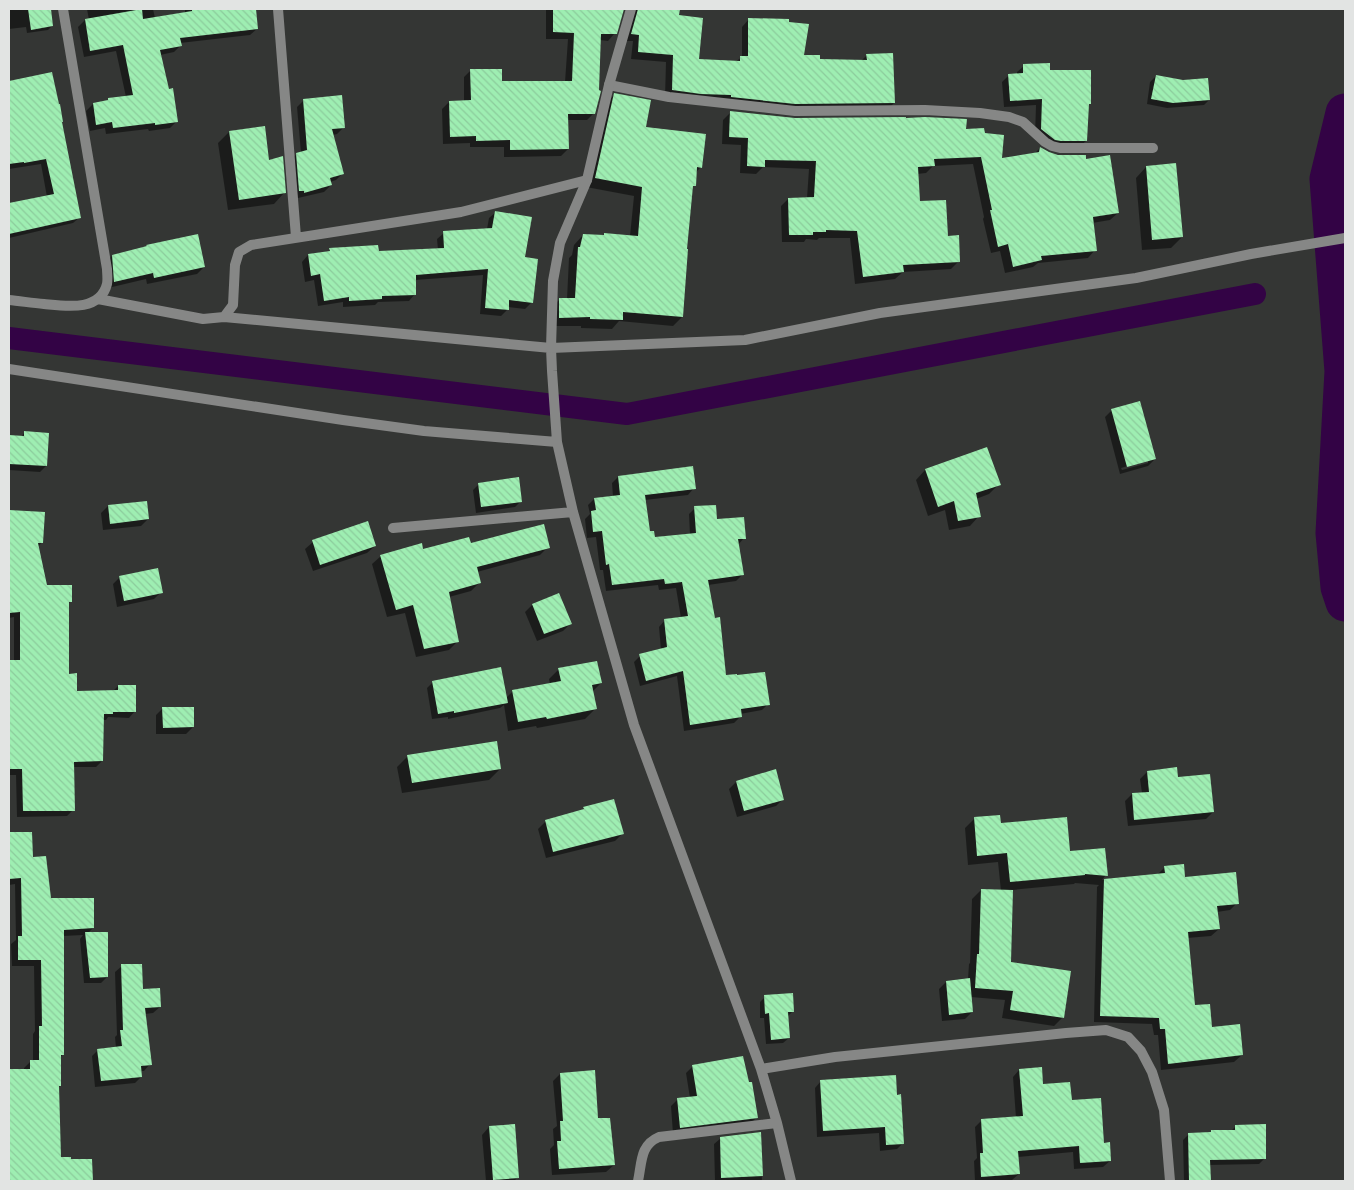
<svg xmlns="http://www.w3.org/2000/svg" width="1354" height="1190" font-family="Helvetica,sans-serif">
  <style>
    .shadow { fill: #0007; fill-rule: evenodd }
    .lines { fill: none; stroke-linecap: round; stroke-linejoin: round }
    .canal { stroke: #330345; stroke-width: 22 }
    .river { stroke: #330345; stroke-width: 39 }
    .building { fill: url(#building-back-hatch) }
    .minor { stroke: #868786; stroke-width: 10 }
    .tertiary { stroke: #868786; stroke-width: 10 }
  </style>
  <defs>
    <pattern id="building-back-hatch" width="6" height="6" patternUnits="userSpaceOnUse" patternTransform="scale(1.25)"><rect width="6" height="6" fill="#9eeeb2"/><path d="M-1 5l2 2M0 0l6 6M5-1l2 2" fill="none" stroke="#8ccc9c"/></pattern>
  </defs>
  <rect width="100%" height="100%" fill="#343634"/>
  <path class="shadow" d="M9 9H50L52 26 48 30 27 33 26 27 9 29Z
    M87 9H153L155 18 185 13V9H250L257 29 250 35 180 43V46L174 52 160 55 177 121 170 128 149 131 148 129 106 134 105 128 90 131 86 111 93 104 106 102 109 99 126 97 116 51 84 57 78 27 85 20H89Z
    M546 9H679L678 16 698 61 735 62 742 57V27L749 19 803 57 819 60 861 61 867 55 894 103 887 110 788 111 665 97 666 62 631 59 633 41H625L630 12 625 9H622L615 33 608 41 600 40 594 113 587 120H567L568 149 561 156 504 157V147H470V143L443 144 442 109 449 102H464V77L471 70 501 83 565 82 568 39H546Z
    M1024 66 1049 71 1088 105 1086 141 1079 147H1054L1035 136 1036 105 1004 107 1002 82 1009 75H1017V72Z
    M51 74 79 218 73 223 9 238V204L47 197 41 164 9 169V82Z
    M1156 76 1209 100 1204 105 1167 108 1147 104 1150 82Z
    M615 94 645 128 701 167 696 172 694 185 692 188 685 251 682 317 673 326 619 321 612 329 581 328V326H551V308L560 299H567L569 258 572 255 574 245 583 235 602 237 605 234 630 236 634 196 586 187 605 104Z
    M304 100 343 128 337 134 333 135 342 174 336 180 330 182 331 185 324 192 298 198 290 160 297 154 301 153 297 107Z
    M731 112 795 119 965 131 984 134 1001 160 1034 154 1040 148 1048 153 1085 160 1118 213 1110 220 1092 223 1095 250 1088 258 1038 263 1033 267 1005 273 1000 251 991 253 983 219 984 217 973 164 933 166 926 173 917 174 919 203 946 237 959 261 951 269 903 272 895 279 855 284 850 238H819L817 240 806 239 804 242H782L781 206 788 199 807 198 809 169 763 167 756 174 740 173 741 145 722 144 723 120Z
    M229 132 268 161 284 193 274 204 228 210 218 143Z
    M1146 167 1182 237 1171 248 1142 250 1136 178Z
    M496 212 524 258 532 302 525 309 508 307 507 310 501 316 480 314 483 275 415 280V294L409 301 378 302 375 305 343 307V302L318 306 314 280 305 282 302 262 308 255 327 253 330 250 377 252 438 250 437 239 444 233 487 229 489 218Z
    M112 256 204 267 197 274 147 284 146 279 108 288 105 263Z
    M1112 410 1155 459 1148 466 1120 474 1105 417ZM1148 460V463L1122 470 1121 468Z
    M25 432 46 466 40 472 9 470V436L21 437Z
    M987 449 999 484 989 494 976 499 979 516 970 526 949 530 945 510 928 516 916 480 925 470Z
    M618 477 694 488 688 495 645 500 649 533 654 538 690 535 689 514 695 508 744 538 738 545 743 574 736 581 708 585 725 677 768 704 762 710 740 714V717L734 723 684 731 677 676 640 686 634 662 640 656 661 650 659 627 665 620 681 618 676 588 659 590 658 585 606 591 603 570H600L596 537 587 538 585 519 590 514 588 505 594 499 613 497 612 483Z
    M479 484 521 501 515 507 476 513 473 490Z
    M108 506 148 519 141 526 103 530 101 513Z
    M9 511 44 513 42 542 38 547 46 586 71 601 67 605 68 675 76 692 113 691 118 686 135 711 129 718 108 717 106 720H102V761L96 767H73V810L67 816 17 817 16 775H9V661H14V617L9 618Z
    M313 542 375 546 367 553 313 571 305 549Z
    M470 545 548 547 540 555 477 572 480 582 471 591 449 597 457 642 449 650 416 657 405 613 387 617 372 564 381 556Z
    M120 577 161 592 154 599 117 607 113 584Z
    M532 605 570 624 563 631 537 641 525 612Z
    M559 669 601 683 592 692 595 709 585 719 537 728 536 726 508 731 504 705 500 708 448 719V717L432 719 427 688 433 682 506 698 513 691 550 684 549 679Z
    M163 708 193 727 186 734H156V715Z
    M408 756 500 769 489 780 402 793 397 767Z
    M775 771 783 799 776 806 737 817 729 789 736 782Z
    M1147 772 1177 779 1213 812 1206 819 1128 826 1125 801 1132 794 1142 793 1140 779Z
    M613 800 622 834 615 841 546 858 538 829 545 822 580 812 584 808Z
    M974 819 1000 825 1069 852 1106 875 1102 880 1157 875 1165 867 1184 878 1237 903 1230 910 1217 912 1219 929 1211 936 1187 938 1194 1007 1211 1028 1242 1055 1234 1062 1161 1070 1158 1035H1154L1152 1024 1094 1022 1097 887 1099 885 1075 883 1074 884 1012 890 1010 963 1063 1017 1054 1026 1002 1018 1005 1000 971 997 972 1012 965 1019 942 1021 939 989 946 982 968 979 969 964 970 963 972 899 981 890 1001 891 998 862 968 865 965 828Z
    M9 833H31V858L49 899 93 928 88 933 107 977 101 983H84L80 939 83 935 63 936V1054L60 1058V1086L58 1088 59 1158 70 1161 91 1160 92 1181H9V1071H24V1068L31 1061H33V1034L35 1031 34 966H12L11 944 16 940 15 884 9 885Z
    M122 966 141 990 160 1007 153 1013 145 1014 150 1064 144 1071H140L141 1077 135 1083 95 1087 92 1056 98 1050 116 1048 115 1037 117 1035 115 972Z
    M765 997 793 1011 787 1017 789 1038 783 1043 766 1044 764 1018H760V1002Z
    M693 1066 756 1118 749 1125 673 1134 671 1106 678 1099 690 1098 686 1073Z
    M1019 1070 1042 1086 1071 1101 1102 1144 1110 1161 1103 1167 1074 1169 1073 1152 1018 1157 1019 1174 1012 1180 975 1181 974 1161 977 1158 975 1127 982 1120 1016 1118 1013 1077Z
    M560 1074 597 1120 614 1165 606 1172 552 1175 550 1149 554 1145 553 1129 557 1126 553 1081Z
    M821 1081 896 1096 903 1143 897 1149 880 1151 879 1133 817 1137 815 1088Z
    M1236 1126 1265 1158 1259 1164 1209 1165 1210 1181H1184L1183 1140 1189 1134 1230 1132Z
    M489 1127 517 1178 514 1181H486L482 1135Z
    M760 1133 762 1181H715L714 1144 721 1138Z"/>
  <g class="lines">
    <path class="canal" d="M9 338 627 414 1255 294"/>
    <path class="river" d="M1345 113 1329 179 1344 371 1335 533 1340 587 1345 602"/>
  </g>
  <path class="building" d="M28 9H51L53 26 31 30Z
    M142 9 143 19 192 11V9H256L258 29 180 38 182 46 160 50 169 89 173 88 178 122 155 125V123L113 128 112 122 96 125 93 103 108 100V98L133 95 123 45 90 51 85 19Z
    M553 9H624L617 34H601L599 90 601 91 595 114H568L569 149 510 150V140L476 141V136L450 137 449 101 471 100 470 69H502V81H572L574 33 553 32Z
    M638 9H680L679 15 703 18 699 59 740 61V56H748V18L789 19V22L809 24 804 55H820V59L867 60 866 54 893 53 895 103 795 104 731 97V95L701 94 672 90 673 55 638 52 639 35 631 34Z
    M1050 63V70H1091V104H1089L1087 141H1061L1055 140 1041 129 1042 99 1010 101 1008 74 1023 73V64Z
    M52 72 59 104H60L63 122H62L81 218 9 234V203L54 194 46 159 24 163V162L9 164V81Z
    M1156 75 1183 80 1208 78 1210 100 1173 103 1151 99Z
    M614 93 651 100 646 127 706 134 702 168 697 167 696 186H693L687 249H688L683 317 623 312V320L590 319V317L559 318V298H575L578 247H580L583 234 604 235V233L638 236 642 187 595 178Z
    M342 95 345 128 332 129 344 174 330 178 332 185 304 193V191H299L296 153 307 150 303 99Z
    M730 111 795 118 906 117V118L925 117 967 119 966 129 984 128 985 133 1004 135 1002 158 1039 152 1040 147 1049 152 1058 155H1086V159L1110 155 1119 213 1093 217 1097 251 1041 256 1042 260 1013 267 1008 244 998 247 990 210H992L981 157 934 159 935 166 918 167 920 201 946 200 948 236 959 235 960 262 903 265 904 272 863 277 857 231 826 230V232H813V235H789L788 198 814 197 816 161 765 160V167L747 166 748 138 729 137Z
    M265 126 269 160 283 156 286 193 239 200 229 131Z
    M1176 163 1183 237 1152 240 1146 166Z
    M495 211 532 217 525 257 538 259 533 303 509 300V310L485 308 488 269 416 275V295L382 296V299L349 301V297L324 301 320 274 311 276 308 254 330 251 329 248 378 245 379 251 444 248 443 231 492 228Z
    M198 234 205 267 154 278 153 273 114 282 112 255 147 246 146 245Z
    M1140 401 1156 459 1127 467 1111 409Z
    M24 431 49 433 47 466 9 464V435L24 436Z
    M987 447 1001 485 976 493 981 517 958 521 954 501 938 507 925 469Z
    M693 466 696 489 645 495 650 531H654L655 537 696 533 694 506 716 505 717 519 744 517 746 539H738L744 575 708 580 715 618 720 617 726 675 737 674V675L765 672 770 705 741 709 742 717 690 725 683 671 646 681 639 654 667 647 664 619 688 616 682 582 665 584 664 579 612 585 609 564 606 565 602 531 593 532 591 511 596 510 594 498 620 495 618 476Z
    M519 477 522 502 481 507 478 483Z
    M147 501 149 519 110 524 108 505Z
    M9 510 45 512 43 543H38L47 585H72V602H69V674L77 673V691L118 690V685H136V712H113V714H104L103 761 74 762 75 811H23L22 769H9V660H20V612L9 613Z
    M368 521 376 546 320 565 312 540Z
    M544 524 550 548 477 567 481 583 449 592 459 642 424 649 413 605 396 610 380 555 422 543 423 549 469 537 471 543Z
    M158 568 163 593 124 601 119 576Z
    M559 593 572 624 544 634 532 604Z
    M597 661 602 683 592 685 597 709 547 719 546 717 518 722 512 690 561 681 558 668Z
    M501 667 508 703 454 713V711L438 714 432 681Z
    M162 707H194V727L163 728Z
    M497 741 501 769 412 783 407 755Z
    M1177 767 1178 777 1210 774 1214 812 1134 820 1132 793 1149 792 1147 771Z
    M776 769 784 800 744 811 736 781Z
    M614 799 624 834 553 852 545 820 584 809 583 807Z
    M1000 815 1001 823 1067 817 1070 851 1105 848 1108 876 1085 874V875L1010 882 1007 853 977 856 974 817Z
    M9 832H32L33 857 46 856 51 898H94V928L64 930V1055H61V1086H59L61 1157H71V1159H92L93 1181H9V1069H30V1060H39V1026H42L41 960H18V936H22L21 878 9 879Z
    M1184 864 1185 877 1236 872 1239 904 1217 906 1220 929 1188 932 1195 1005 1210 1004 1212 1027 1240 1024 1243 1055 1168 1064 1165 1029H1160L1159 1018 1100 1016 1104 879 1165 873 1164 866Z
    M981 889 1013 890 1011 962 1071 971 1064 1018 1010 1010 1013 991 975 988 977 954H979Z
    M85 932H108V977L90 978Z
    M121 964H142L143 989 160 988 161 1007 145 1008 152 1065 141 1066 142 1077 101 1081 97 1049 122 1046 120 1030H123Z
    M970 978 973 1012 949 1015 946 981Z
    M793 993 794 1012H788L790 1038 771 1040 769 1013 765 1014 764 995Z
    M743 1056 749 1082H752L758 1118 680 1128 677 1098 697 1096 692 1065Z
    M1042 1067 1043 1084 1070 1082 1072 1100 1101 1098 1104 1143 1110 1142 1111 1161 1080 1163 1079 1146 1018 1151 1020 1174 981 1177 980 1153H983L981 1119 1023 1116 1019 1069Z
    M595 1070 598 1118H610L615 1165 559 1169 557 1141H561L560 1121H563L560 1073Z
    M896 1075 897 1095 901 1094 904 1144 886 1145 885 1127 823 1131 820 1080Z
    M515 1124 519 1178 493 1180 489 1126Z
    M1266 1124V1159L1210 1160 1211 1181H1189L1188 1133 1211 1132V1130H1235V1125Z
    M761 1132 763 1176 721 1178 720 1137Z"/>
  <g class="lines">
    <path class="minor" d="M278 9 296 237
      M609 85 669 97 795 111 925 110 980 113 1009 117 1023 122 1045 142 1052 146 1060 148H1153
      M98 299 203 319 224 317 233 305 235 265 239 252 251 245 461 212 587 180
      M9 300C20 301 32 303 44 304 65 306 100 312 107 284 108 279 107 273 107 269L63 9
      M224 317 551 348 552 371 557 442 573 512 634 725 761 1069 777 1123 791 1181
      M9 369 343 420 424 431 557 442
      M393 528 573 512
      M761 1069 835 1057 1066 1033 1106 1030 1128 1037 1141 1051 1152 1072 1164 1110 1170 1181
      M638 1181C642 1162 640 1145 659 1137L777 1123"/>
    <path class="tertiary" d="M631 9 609 85 587 180 560 243 553 281 551 348 745 340 880 313 1136 278 1251 254 1345 238"/>
  </g>
  <rect width="1354" height="1190" fill="none" stroke="#e2e4e3" stroke-width="20"/>
</svg>
